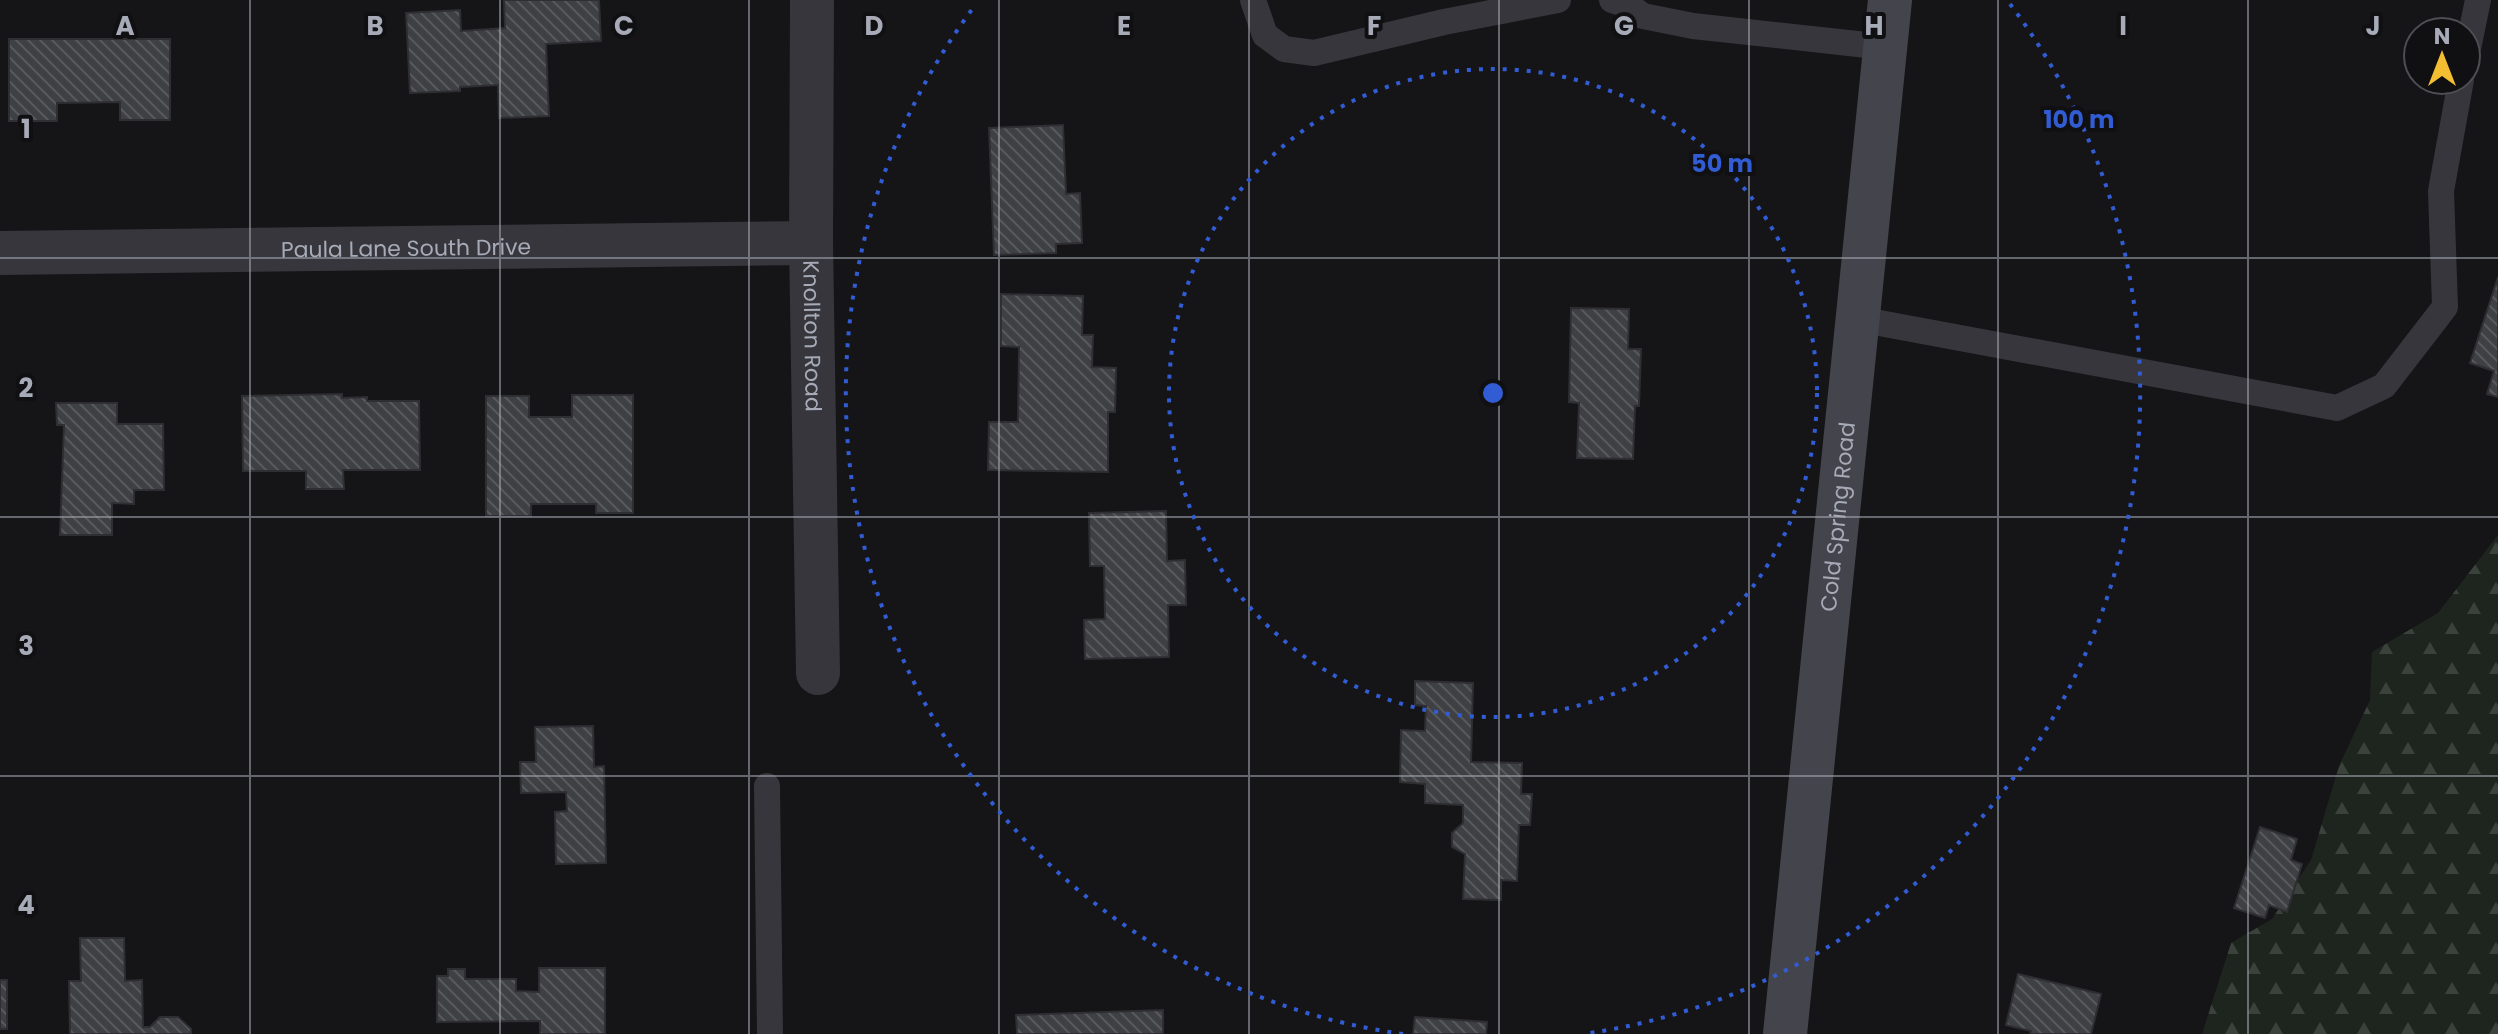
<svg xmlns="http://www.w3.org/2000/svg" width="2498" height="1034" font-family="Poppins,sans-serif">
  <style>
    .forest { fill: url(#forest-firs) }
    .building { fill: url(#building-back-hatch); stroke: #2f2f33; stroke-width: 2 }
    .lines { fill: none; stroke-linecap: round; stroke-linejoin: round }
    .lane { stroke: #36363c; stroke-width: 26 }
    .street { stroke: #36363c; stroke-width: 44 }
    .secondary { stroke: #44454c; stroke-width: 44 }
    .grid { fill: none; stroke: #a7abb7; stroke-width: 2; stroke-opacity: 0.55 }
    .ring { fill: none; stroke: #325cd3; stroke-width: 4; stroke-dasharray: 4 8 }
    .labels { text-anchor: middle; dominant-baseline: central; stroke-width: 8; stroke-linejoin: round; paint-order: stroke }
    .street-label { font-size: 22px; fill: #a7abb7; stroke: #101012 }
    .grid-label { font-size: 26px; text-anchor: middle; font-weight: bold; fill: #a7abb7; stroke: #101012; stroke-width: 8; stroke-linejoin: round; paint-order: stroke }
    .centre { fill: #325cd3; stroke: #101012; stroke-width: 4 }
    .ring-label { font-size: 24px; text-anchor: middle; font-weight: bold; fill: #325cd3; stroke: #101012; stroke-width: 8; stroke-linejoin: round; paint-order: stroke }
  </style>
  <defs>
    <pattern id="forest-firs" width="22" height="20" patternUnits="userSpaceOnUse" patternTransform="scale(2)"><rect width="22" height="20" fill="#1d251e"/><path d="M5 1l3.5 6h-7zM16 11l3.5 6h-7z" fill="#3b423c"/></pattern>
    <pattern id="building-back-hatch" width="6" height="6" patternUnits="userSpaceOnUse" patternTransform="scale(2)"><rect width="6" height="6" fill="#3f4044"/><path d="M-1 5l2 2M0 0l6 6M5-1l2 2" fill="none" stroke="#58595d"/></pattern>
  </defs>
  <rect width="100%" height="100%" fill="#151517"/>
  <path class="forest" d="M2498 535V1034H2202L2231 943 2272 919 2311 860 2339 766 2370 700 2372 652 2438 613Z"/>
  <path class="building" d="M504 0H599L601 41 546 44 549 116 499 118 498 85 460 87V91L410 93 406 13 460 10 461 31 505 28Z
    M9 39H170V120H120V102L57 103V121H9Z
    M1063 125 1066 194 1080 193 1082 243 1056 244V253L994 255 989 128Z
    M2498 277V397L2487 394 2494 371 2470 363Z
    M1001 294 1083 296 1082 335H1093L1092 367 1116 368 1115 412H1108V472L988 470 989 422H1018L1019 347 1001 346Z
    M1571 308 1629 309 1628 349H1641L1639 406H1635L1633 459 1577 458 1579 403 1569 402Z
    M342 394V398L367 397V401H419L420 470H343L344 489H306V471H243L242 396Z
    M572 395H633V513H596V504H531V516H486V396H529V417H572Z
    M56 403H117V424H163L164 490H134V504L112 503V535H60L64 425H57Z
    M1166 511 1167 561 1185 560 1186 605H1168L1169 657 1085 659 1084 620 1105 619 1104 566H1090L1089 513Z
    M1415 681 1473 683 1471 762 1522 763 1521 794H1532L1530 825H1519L1517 881 1501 880V900L1463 899 1465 854 1452 847V833L1463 823V805L1425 803V784L1400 782 1401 730 1425 731 1426 706 1415 705Z
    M593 726 594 767 604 766 606 863 556 864 555 812 567 811 566 792 521 793 520 762H536L535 727Z
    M2260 827 2297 839 2291 860 2302 864 2287 912 2269 905 2265 918 2234 908Z
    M80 938H124L125 981 142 980 143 1027H150L160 1017H178L191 1029V1034H70L69 981H81Z
    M539 968H605V1034H540V1021L437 1022V976H448V969H465V979H516V991L539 992Z
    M2018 974 2101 994 2091 1034H2030L2031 1031 2006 1025Z
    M0 980H7V1029H0Z
    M1163 1010V1034H1017L1016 1015Z
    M1415 1017 1487 1022 1486 1034H1413Z"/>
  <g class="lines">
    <path class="lane" d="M1253 0 1265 35 1284 49 1314 53 1444 22 1558 0
      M1612 0 1628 5 1643 16 1693 26 1885 47
      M2466 58 2478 0
      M1858 319 2337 408 2384 386 2445 307 2441 191 2461 80
      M767 786 770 1034"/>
    <g class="street">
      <path id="s1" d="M812 0 811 243 818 673"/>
      <path id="s2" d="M0 253 811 243"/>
    </g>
    <path class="secondary" id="s3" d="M1785 1034 1890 0"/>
  </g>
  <path class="grid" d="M250 0V1034M500 0V1034M749 0V1034M999 0V1034M1249 0V1034M1499 0V1034M1749 0V1034M1998 0V1034M2248 0V1034M0 258H2498M0 517H2498M0 776H2498"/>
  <g class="ring">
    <circle cx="1493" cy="393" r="324"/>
    <path d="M1403 1034A647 647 0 0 1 976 4M2010 4A647 647 0 0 1 1583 1034"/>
  </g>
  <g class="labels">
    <g class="street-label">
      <text stroke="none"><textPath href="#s2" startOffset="406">Paula Lane South Drive</textPath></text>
      <text stroke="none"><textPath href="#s1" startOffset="336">Knollton Road</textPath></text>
      <text stroke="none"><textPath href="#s3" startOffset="520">Cold Spring Road</textPath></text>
    </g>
  </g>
  <g class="grid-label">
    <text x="125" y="35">A</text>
    <text x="375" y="35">B</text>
    <text x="624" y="35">C</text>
    <text x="874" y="35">D</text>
    <text x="1124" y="35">E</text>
    <text x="1374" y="35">F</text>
    <text x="1624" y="35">G</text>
    <text x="1874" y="35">H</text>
    <text x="2123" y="35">I</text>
    <text x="2373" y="35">J</text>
    <text x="26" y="138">1</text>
    <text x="26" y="397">2</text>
    <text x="26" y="655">3</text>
    <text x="26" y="914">4</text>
  </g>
  <circle cx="1493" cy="393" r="12" class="centre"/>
  <g class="ring-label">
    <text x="2079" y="128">100 m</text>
    <text x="1722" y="172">50 m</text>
  </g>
  <g transform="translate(2442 56)"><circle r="38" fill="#101012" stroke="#4c4e54" stroke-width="2"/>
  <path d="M0-6L14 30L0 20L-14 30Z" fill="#f3be31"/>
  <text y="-12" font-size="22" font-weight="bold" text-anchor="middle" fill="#a7abb7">N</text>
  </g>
</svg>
